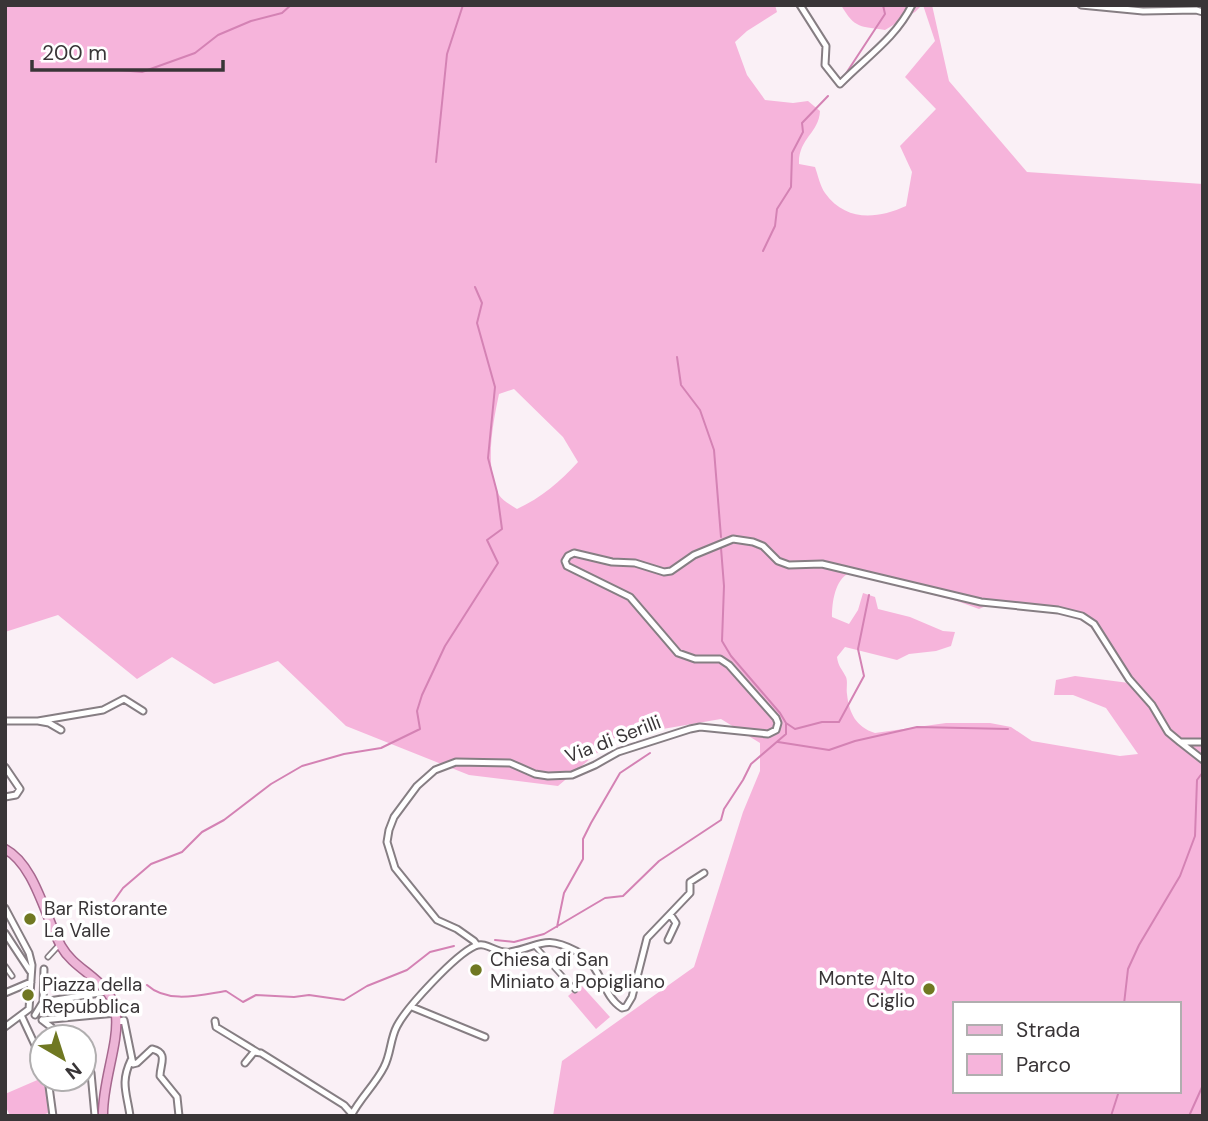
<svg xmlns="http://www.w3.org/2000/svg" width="1208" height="1121" font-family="'DM Sans',sans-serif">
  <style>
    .green { fill: #f6b4db; fill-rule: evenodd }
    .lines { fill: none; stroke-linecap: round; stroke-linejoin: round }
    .stream { stroke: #d482b4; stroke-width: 2 }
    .pedestrian-casing { stroke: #867e83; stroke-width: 7 }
    .minor-casing { stroke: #867e83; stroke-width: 9 }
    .primary-casing { stroke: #a6688e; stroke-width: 11 }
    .pedestrian { stroke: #fff; stroke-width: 3.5 }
    .minor { stroke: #fff; stroke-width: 5 }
    .primary { stroke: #edb5d7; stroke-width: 8 }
    .poi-dot { fill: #707822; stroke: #fff; stroke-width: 2.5 }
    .labels { text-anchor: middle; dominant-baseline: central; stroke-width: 7; stroke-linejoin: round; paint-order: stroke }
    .street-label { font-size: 19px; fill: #393537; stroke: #fff }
    .poi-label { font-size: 19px; fill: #393537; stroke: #fff; text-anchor: start }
  </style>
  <rect width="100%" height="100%" fill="#faf0f6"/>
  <path class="green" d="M5 5H775L777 12 747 31 735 42 747 75 765 100 793 103 808 101 820 111C819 133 798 139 799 164L815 167C818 175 820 186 825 193 846 222 877 219 906 206L912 172 900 146 936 109 905 77 935 41 923 5H932L949 81 1027 172 1203 184V1116H553L562 1061 694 967 743 812 760 771V743L721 719 616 737 558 786 469 775 346 726 278 661 214 684 172 657 137 679 58 615 5 632ZM514 389 563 437 578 462C561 481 541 498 517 509 511 505 503 501 499 495 484 467 493 423 499 394ZM849 573 957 601 979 609 988 605C1006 607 1072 613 1084 622 1103 635 1116 664 1129 683L1075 676 1056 680 1054 695H1073L1106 708 1138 754 1120 756 1032 741 1011 727 990 723H946L875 733C856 727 849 713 847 694 846 689 848 682 846 677 842 669 838 666 837 657L845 647 897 660 909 654 936 651 951 646 955 632 943 631 910 617 878 609 875 597 863 593 858 610 849 624 832 617C832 602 835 580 849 573ZM954 1004H1178V1091H954Z
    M841 5H922L915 12 885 30C860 26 855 29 841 5Z
    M581 985 610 1017 596 1029 568 996Z
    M42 1078 48 1085 50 1112 41 1116H10L5 1105V1094Z"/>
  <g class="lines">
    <path class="stream" d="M119 70 142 72 195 53 218 35 251 21 282 13 291 5
      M843 78 885 14 883 5
      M436 162 447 54 463 5
      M763 251 775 226 777 209 791 187 792 153 803 132 802 123 828 96
      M677 357 681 385 700 410 714 450 721 537
      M786 723 795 729 822 722H839L864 676 858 649 869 595
      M778 742 829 750 855 741 917 727 1008 729
      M104 915 123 888 151 864 182 852 202 832 224 820 271 784 302 766 344 754 381 748 420 729 417 711 422 695 445 646 498 563 487 540 502 529 497 492 488 458 495 387 477 323 482 303 475 287
      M557 927 564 893 583 859V839L591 823 620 773 650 753
      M495 940 514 942 544 934 605 898 623 896 659 861 721 820 724 809 743 780 751 764 786 734V723L780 713 731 656 722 641 724 586 721 548
      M147 985C168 1004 200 995 226 991L243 1002 256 995 294 997 309 995 344 1000 367 986 407 970 430 952 454 946
      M1124 1004 1128 969 1139 945 1180 876 1195 836 1197 780 1203 772
      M1111 1116 1119 1091
      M1189 1116 1203 1085"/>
    <defs>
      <path id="pedestrian" d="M534 945 575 990
        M48 957 60 944
        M5 966 12 976"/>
      <path id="minor" d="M800 5 826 46 825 65 840 84C865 58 895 39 912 5
        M1081 5 1143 11 1196 10 1203 12
        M5 721H38L49 723 61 730
        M38 721 103 710 124 699 143 711
        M1180 742 1203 760
        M5 767 20 789 16 795 5 797
        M5 908 29 953 32 965 29 1009 5 1027
        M670 914 690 893V882L704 873
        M5 933 30 971
        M477 945 474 941 457 929 437 920 395 868 387 842 389 830 394 817 417 786 435 770 456 762 510 763 535 774 548 776 572 775 595 765 618 752 690 729 700 727 768 734 776 730 778 723 776 718 729 665 720 659H695L678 653 630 597 567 566 565 561 568 556 574 553 612 562 635 563 664 572 671 571 694 555 733 539 753 542 763 546 778 561 789 565 822 564 981 602 1058 610 1082 616 1094 624 1129 679 1152 705 1168 732 1180 742H1203
        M5 993 31 982
        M43 1002 44 969
        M412 1007 485 1037
        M21 1015 42 1060
        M35 1015 43 1002 106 992 107 994
        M42 1020 116 1013
        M42 1020 64 1037
        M215 1021 216 1027 257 1052
        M116 1022 124 1020 133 1064 137 1063 152 1049C169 1053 160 1064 160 1076L177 1097 179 1116
        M84 1057 91 1073 95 1116
        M245 1063 254 1052 261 1053 344 1105 352 1114
        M48 1079 53 1116
        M130 1116C127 1093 120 1083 131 1060
        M351 1116C360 1098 375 1085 384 1067 391 1054 390 1039 397 1026 407 1007 455 955 475 946 488 941 495 954 510 952 540 947 543 934 576 951 603 965 601 995 622 1008L626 1007 632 997 647 938 670 914 676 923 668 940"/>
      <path id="primary" d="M5 849C35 865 45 917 61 946 76 973 113 980 116 1015 119 1044 102 1083 103 1116"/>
    </defs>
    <use href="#pedestrian" class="pedestrian-casing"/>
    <use href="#minor" class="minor-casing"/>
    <use href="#primary" class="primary-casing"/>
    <use href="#pedestrian" class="pedestrian"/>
    <use href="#minor" class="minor"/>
    <use href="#primary" class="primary"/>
  </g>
  <g class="poi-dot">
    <circle cx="30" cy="919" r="7"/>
    <circle cx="476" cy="970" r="7"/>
    <circle cx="929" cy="989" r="7"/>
    <circle cx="28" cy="995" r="7"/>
  </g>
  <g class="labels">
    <g class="street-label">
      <text transform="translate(613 739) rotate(-21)">Via di Serilli</text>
    </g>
    <g class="poi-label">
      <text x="44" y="908">Bar Ristorante<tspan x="44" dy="22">La Valle</tspan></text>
      <text x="490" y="959">Chiesa di San<tspan x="490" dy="22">Miniato a Popigliano</tspan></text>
      <text x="915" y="978" text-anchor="end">Monte Alto<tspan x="915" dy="22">Ciglio</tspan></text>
      <text x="42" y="984">Piazza della<tspan x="42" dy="22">Repubblica</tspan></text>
    </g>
  </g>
  <rect width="1208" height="1121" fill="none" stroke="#393537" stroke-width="14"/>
  <rect x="953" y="1002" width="228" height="91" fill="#ffffff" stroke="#b0aeaf" stroke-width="2"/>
  <rect x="967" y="1025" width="35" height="10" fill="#edb5d7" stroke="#b0aeaf" stroke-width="2"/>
  <text x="1016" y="1037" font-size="21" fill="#393537">Strada</text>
  <rect x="967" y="1054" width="35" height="21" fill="#f6b4db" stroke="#b0aeaf" stroke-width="2"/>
  <text x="1016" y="1072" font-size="21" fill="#393537">Parco</text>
  <g transform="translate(63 1058) rotate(141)"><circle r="33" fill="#ffffff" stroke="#b0aeaf" stroke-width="2"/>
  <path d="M0-5L12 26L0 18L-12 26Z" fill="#707822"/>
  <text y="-10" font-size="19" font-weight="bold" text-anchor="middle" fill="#393537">N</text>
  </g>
  <path d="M32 60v10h191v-10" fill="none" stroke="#393537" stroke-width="3.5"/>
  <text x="42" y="60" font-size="21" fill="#393537" stroke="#ffffff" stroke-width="5" paint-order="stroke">200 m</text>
</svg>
